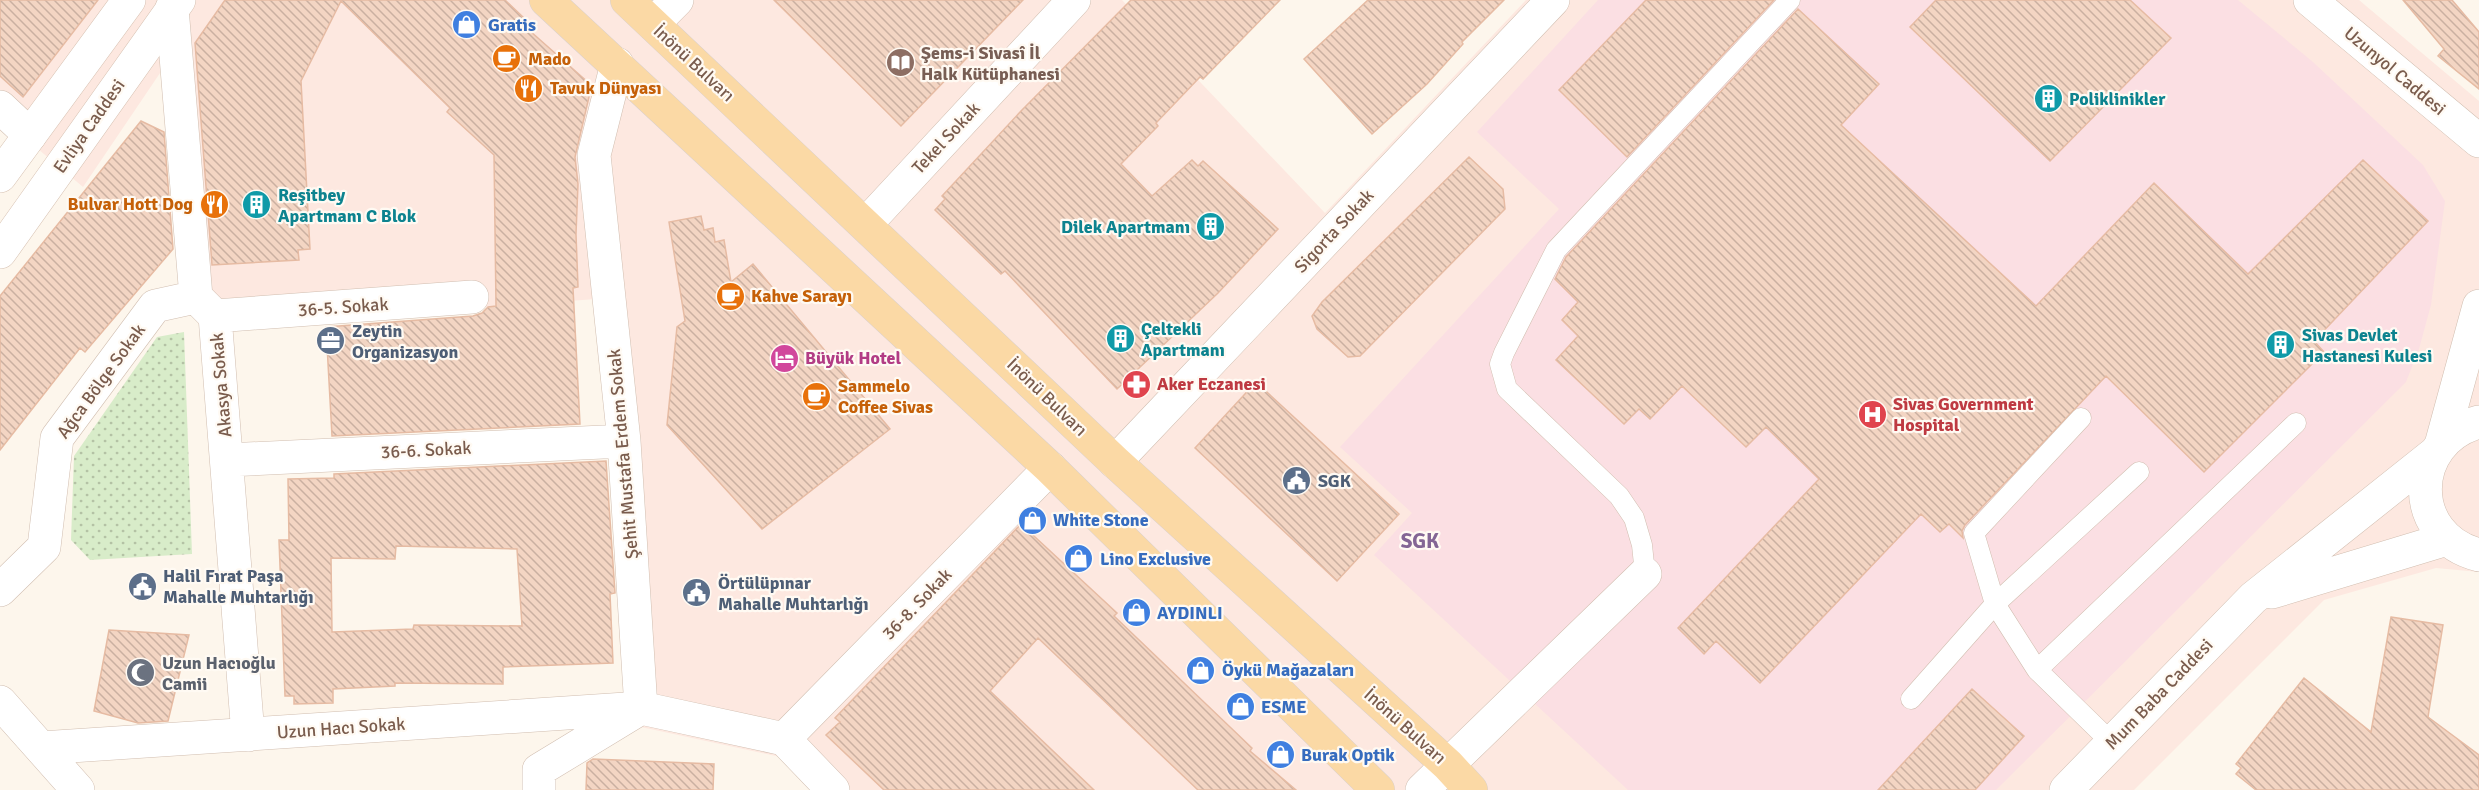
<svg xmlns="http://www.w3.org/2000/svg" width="2479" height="790" font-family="Signika,sans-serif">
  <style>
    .commercial { fill: #fde8e0 }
    .medical { fill: #fbdfe3 }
    .park { fill: url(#park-dots) }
    .building { fill: url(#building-back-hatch); stroke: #e6bba3; stroke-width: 1.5; fill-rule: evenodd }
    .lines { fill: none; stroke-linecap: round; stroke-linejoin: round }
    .lane-casing { stroke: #d1beb0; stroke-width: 21 }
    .street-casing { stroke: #d1beb0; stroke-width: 34 }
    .secondary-casing { stroke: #d6c0b0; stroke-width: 34 }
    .primary-casing { stroke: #dad1cd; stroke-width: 34 }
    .lane { stroke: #fff; stroke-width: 20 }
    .street { stroke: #fff; stroke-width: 33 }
    .secondary { stroke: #fff; stroke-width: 33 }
    .primary { stroke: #fbd9a5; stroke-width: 33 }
    .labels { text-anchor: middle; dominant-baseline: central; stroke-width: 4.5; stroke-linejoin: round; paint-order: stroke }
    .shop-label { font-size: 18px; font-weight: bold; fill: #366cbe; stroke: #fffaf3; text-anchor: start }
    .education-label { font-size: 18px; font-weight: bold; fill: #785e54; stroke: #fffaf3; text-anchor: start }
    .food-label { font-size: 18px; font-weight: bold; fill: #c56008; stroke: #fffaf3; text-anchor: start }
    .street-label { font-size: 18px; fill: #7a5c4d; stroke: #fffaf3 }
    .culture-label { font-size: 18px; font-weight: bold; fill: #0d838f; stroke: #fffaf3; text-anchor: start }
    .service-label { font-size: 18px; font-weight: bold; fill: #4e5e75; stroke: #fffaf3; text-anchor: start }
    .hotel-label { font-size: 18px; font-weight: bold; fill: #b23c85; stroke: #fffaf3; text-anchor: start }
    .health-label { font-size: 18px; font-weight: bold; fill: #be3a42; stroke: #fffaf3; text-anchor: start }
    .worship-label { font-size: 18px; font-weight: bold; fill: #5b616d; stroke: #fffaf3; text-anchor: start }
    .quarter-label { font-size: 21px; font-weight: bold; fill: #846695; stroke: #fffaf3 }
  </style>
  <defs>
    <pattern id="park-dots" width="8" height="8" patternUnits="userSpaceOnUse" patternTransform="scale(1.5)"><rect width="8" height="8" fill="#d8ecc9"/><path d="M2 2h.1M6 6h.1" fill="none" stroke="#b4c2a5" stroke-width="1.8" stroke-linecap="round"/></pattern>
    <pattern id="building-back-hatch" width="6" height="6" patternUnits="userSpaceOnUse" patternTransform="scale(1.5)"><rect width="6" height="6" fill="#f3d5c3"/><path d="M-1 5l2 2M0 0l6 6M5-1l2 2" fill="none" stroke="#cab0a1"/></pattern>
  </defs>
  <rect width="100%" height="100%" fill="#fdf6ec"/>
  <path class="commercial" d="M0 0H1122L1325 213 1526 0H2359L2479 101V572L2436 568 2324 600 2134 790H819L785 758 641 727 596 299 204 328 181 42 83 187 0 117Z"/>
  <path class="medical" d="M1598 0H2238L2313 62 2423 165 2445 201 2431 305 2419 349 2406 382 1996 790H1628L1374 555 1412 513 1340 447 1559 209 1477 132Z"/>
  <path class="park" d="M184 332 192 554 90 560 71 540 74 456 157 337Z"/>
  <path class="building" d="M0 0H98L23 97 0 76Z
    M225 0H505L525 19 521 23 590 84 589 97 575 157 578 184 576 234 578 287 573 288 580 424 332 436 326 327 473 316 482 313 488 307 496 306 494 155 447 112 450 108 341 1 301 81 310 249 298 250 299 260 212 265 195 43Z
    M774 0H1023L901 126Z
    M1131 0H1280L1203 79 1200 77 1156 123 1158 126 1121 164 1152 196 1192 160 1198 166 1203 161 1278 229 1218 293 1117 389 1005 271 1001 274 935 210 945 199 942 196 1021 111Z
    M1368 0H1504L1462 42 1463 44 1427 84 1372 134 1304 59Z
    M1646 0H1774L1627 157 1559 90Z
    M1936 0H2130L2171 38 2050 161 1910 27Z
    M2403 0H2452L2479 32V89L2438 56 2444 49Z
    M1798 9 1879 84 1841 125 2036 306 2154 183 2248 274 2363 160 2428 221 2314 341 2324 352 2204 472 2106 376 1965 525 1962 531 1963 538 1949 524 1940 532 1921 514 1760 683 1716 641 1704 654 1678 628 1819 479 1766 427 1746 447 1682 386 1650 419 1639 409 1624 424 1556 360 1578 336 1562 320 1578 302 1555 279 1566 257Z
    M141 121 164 132 173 249 85 352 80 348 0 450V296Z
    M1469 157 1503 189 1505 209 1360 356 1348 357 1317 329 1312 316 1322 302Z
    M701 216 704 230 713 228 715 242 724 240 731 282 753 264 890 429 762 529 667 425 677 327 685 321 669 222Z
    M1256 382 1399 514 1337 581 1195 448Z
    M606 461 615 593 610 594 613 663 503 667V684L395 683V686L333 689V703L294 704V696H285L279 540H289L288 479 334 478V474ZM396 546 517 549 522 626 414 625 413 629 332 632 331 558 395 559Z
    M1021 524 1117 613 1114 616 1252 748 1250 751 1296 790H1198L1038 638 990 691 1094 790H884L826 735 840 722 835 718Z
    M2391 617 2443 625 2428 717 2479 755V790H2256L2236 774 2241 768 2236 764 2304 678 2371 732Z
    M109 630 189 635 168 721 138 723 94 711Z
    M1972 689 2024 736 1975 790H1878Z
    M593 759 714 764 713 790H586L587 763Z"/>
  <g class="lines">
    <defs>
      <path id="lane" d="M1645 574 1642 545 1634 518 1619 496 1507 389 1500 364 1504 353 1556 250 1790 0
        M2037 670 1995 604 2139 472
        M1911 699 1995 604 1974 533 2081 418
        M2112 743 2037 670 2296 423"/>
      <path id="street" d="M2310 0 2479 141
        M172 8 196 297 215 316 248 735
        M653 24 677 0
        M0 107 30 135
        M866 224 1074 0
        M215 316 472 297
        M2479 422C2408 441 2407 537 2479 555
        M2441 445 2479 306
        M227 460 624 441
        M1115 462 1553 0
        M0 590 44 547 57 438 155 306 196 297
        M2272 592 2447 539
        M0 702 78 790
        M784 739 1050 468
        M41 748 641 708 784 739 833 790
        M539 790V770L641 708 624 441 594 155 617 64
        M1422 790 1645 574
        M2066 790 2253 598 2434 454"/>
      <path id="secondary" d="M0 176 129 0
        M0 252 179 0"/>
      <path id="primary" d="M546 0 1050 468 1378 790
        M627 0 1115 462 1448 765 1471 790"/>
    </defs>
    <use href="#lane" class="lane-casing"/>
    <use href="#street" class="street-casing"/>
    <use href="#secondary" class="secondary-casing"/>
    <use href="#primary" class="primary-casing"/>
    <use href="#lane" class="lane"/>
    <use href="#street" class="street"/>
    <use href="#secondary" class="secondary"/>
    <use href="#primary" class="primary"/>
  </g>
  <defs>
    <symbol id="shop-disc" viewBox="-11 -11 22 22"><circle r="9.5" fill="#3f7fe0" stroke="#fffaf3"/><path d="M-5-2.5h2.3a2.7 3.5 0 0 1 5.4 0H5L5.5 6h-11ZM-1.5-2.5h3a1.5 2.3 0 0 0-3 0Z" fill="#fff"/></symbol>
    <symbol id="cafe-disc" viewBox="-11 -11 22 22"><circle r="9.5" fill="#e8710a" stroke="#fffaf3"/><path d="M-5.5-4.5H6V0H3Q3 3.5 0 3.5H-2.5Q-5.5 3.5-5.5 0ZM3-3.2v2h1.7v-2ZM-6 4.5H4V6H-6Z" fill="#fff"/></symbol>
    <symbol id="library-disc" viewBox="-11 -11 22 22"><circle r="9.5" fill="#8d6e63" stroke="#fffaf3"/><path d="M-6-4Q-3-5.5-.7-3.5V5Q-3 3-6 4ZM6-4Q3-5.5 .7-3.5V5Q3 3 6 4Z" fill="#fff"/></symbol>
    <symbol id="restaurant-disc" viewBox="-11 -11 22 22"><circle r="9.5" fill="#e8710a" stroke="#fffaf3"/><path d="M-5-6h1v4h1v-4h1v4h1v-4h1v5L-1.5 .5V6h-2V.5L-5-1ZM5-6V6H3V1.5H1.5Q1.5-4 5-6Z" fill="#fff"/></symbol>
    <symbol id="building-disc" viewBox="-11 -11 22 22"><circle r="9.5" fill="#0f9aa8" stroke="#fffaf3"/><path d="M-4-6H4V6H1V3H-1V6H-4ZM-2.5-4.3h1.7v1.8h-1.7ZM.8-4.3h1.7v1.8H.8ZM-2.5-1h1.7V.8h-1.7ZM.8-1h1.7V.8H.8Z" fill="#fff"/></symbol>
    <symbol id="office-disc" viewBox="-11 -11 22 22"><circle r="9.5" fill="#5c6f8a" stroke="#fffaf3"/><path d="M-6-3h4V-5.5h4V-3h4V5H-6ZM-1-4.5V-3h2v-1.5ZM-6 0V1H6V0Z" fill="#fff"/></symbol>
    <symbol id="hotel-disc" viewBox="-11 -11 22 22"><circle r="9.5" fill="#d1479c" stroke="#fffaf3"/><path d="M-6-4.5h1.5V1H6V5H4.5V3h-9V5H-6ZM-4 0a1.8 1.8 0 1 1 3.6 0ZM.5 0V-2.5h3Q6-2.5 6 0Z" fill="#fff"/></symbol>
    <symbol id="pharmacy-disc" viewBox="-11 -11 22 22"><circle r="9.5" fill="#e0444e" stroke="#fffaf3"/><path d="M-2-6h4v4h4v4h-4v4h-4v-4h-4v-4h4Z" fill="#fff"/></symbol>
    <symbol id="hospital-disc" viewBox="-11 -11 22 22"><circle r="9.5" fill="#e0444e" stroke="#fffaf3"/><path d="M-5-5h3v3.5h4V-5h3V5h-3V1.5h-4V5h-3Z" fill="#fff"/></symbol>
    <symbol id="civic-disc" viewBox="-11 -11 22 22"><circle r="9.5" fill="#5c6f8a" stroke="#fffaf3"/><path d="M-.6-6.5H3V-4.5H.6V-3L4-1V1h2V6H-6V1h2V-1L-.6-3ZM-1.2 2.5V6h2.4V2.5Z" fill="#fff"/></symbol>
    <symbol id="mosque-disc" viewBox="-11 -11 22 22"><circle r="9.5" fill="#6b7280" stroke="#fffaf3"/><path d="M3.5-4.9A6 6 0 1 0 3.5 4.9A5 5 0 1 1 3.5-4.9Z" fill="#fff"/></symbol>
  </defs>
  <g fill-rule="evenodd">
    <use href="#shop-disc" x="450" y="8" width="33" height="33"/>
    <use href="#cafe-disc" x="490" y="42" width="33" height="33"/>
    <use href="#library-disc" x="884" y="46" width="33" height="33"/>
    <use href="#restaurant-disc" x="512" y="72" width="33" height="33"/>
    <use href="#building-disc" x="2032" y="82" width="33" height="33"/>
    <use href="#restaurant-disc" x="198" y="188" width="33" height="33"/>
    <use href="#building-disc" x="240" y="188" width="33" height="33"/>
    <use href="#building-disc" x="1194" y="210" width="33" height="33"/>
    <use href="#cafe-disc" x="714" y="280" width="33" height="33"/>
    <use href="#building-disc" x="1104" y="322" width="33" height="33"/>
    <use href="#office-disc" x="314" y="324" width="33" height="33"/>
    <use href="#building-disc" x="2264" y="328" width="33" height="33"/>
    <use href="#hotel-disc" x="768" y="342" width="33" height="33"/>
    <use href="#pharmacy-disc" x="1120" y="368" width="33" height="33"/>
    <use href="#cafe-disc" x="800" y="380" width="33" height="33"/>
    <use href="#hospital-disc" x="1856" y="398" width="33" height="33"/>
    <use href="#civic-disc" x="1280" y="464" width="33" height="33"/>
    <use href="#shop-disc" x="1016" y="504" width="33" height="33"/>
    <use href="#shop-disc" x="1062" y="542" width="33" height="33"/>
    <use href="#civic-disc" x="126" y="570" width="33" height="33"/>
    <use href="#civic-disc" x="680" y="576" width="33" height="33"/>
    <use href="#shop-disc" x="1120" y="596" width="33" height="33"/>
    <use href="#shop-disc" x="1184" y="654" width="33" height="33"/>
    <use href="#mosque-disc" x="124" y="656" width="33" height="33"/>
    <use href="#shop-disc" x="1224" y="690" width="33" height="33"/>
    <use href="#shop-disc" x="1264" y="738" width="33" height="33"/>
  </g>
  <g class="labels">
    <g class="shop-label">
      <text x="488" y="25">Gratis</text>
      <text x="1053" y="520">White Stone</text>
      <text x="1100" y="559">Lino Exclusive</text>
      <text x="1157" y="613">AYDINLI</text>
      <text x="1222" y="670">Öykü Mağazaları</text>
      <text x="1261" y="707">ESME</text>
      <text x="1301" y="755">Burak Optik</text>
    </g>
    <g class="education-label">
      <text x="921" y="53">Şems-i Sivasî İl<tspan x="921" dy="21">Halk Kütüphanesi</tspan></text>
    </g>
    <g class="food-label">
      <text x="528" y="59">Mado</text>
      <text x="550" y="88">Tavuk Dünyası</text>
      <text x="193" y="204" text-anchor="end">Bulvar Hott Dog</text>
      <text x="751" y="296">Kahve Sarayı</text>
      <text x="838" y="386">Sammelo<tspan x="838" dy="21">Coffee Sivas</tspan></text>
    </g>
    <g class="street-label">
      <text transform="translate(694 63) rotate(43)">İnönü Bulvarı</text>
      <text transform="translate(2395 71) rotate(40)">Uzunyol Caddesi</text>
      <text transform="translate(89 126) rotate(-55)">Evliya Caddesi</text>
      <text transform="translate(946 138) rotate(-47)">Tekel Sokak</text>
      <text transform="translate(1334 231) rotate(-47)">Sigorta Sokak</text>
      <text transform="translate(343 307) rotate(-4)">36-5. Sokak</text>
      <text transform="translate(101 381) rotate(-54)">Ağca Bölge Sokak</text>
      <text transform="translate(221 385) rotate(-95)">Akasya Sokak</text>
      <text transform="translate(1047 397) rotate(44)">İnönü Bulvarı</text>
      <text transform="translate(426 450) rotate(-3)">36-6. Sokak</text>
      <text transform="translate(623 454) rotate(-95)">Şehit Mustafa Erdem Sokak</text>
      <text transform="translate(917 604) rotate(-46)">36-8. Sokak</text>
      <text transform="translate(2159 694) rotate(-46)">Mum Baba Caddesi</text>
      <text transform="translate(1405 726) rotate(42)">İnönü Bulvarı</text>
      <text transform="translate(341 728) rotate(-4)">Uzun Hacı Sokak</text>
    </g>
    <g class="culture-label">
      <text x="2069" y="99">Poliklinikler</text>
      <text x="278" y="195">Reşitbey<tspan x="278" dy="21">Apartmanı C Blok</tspan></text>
      <text x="1190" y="227" text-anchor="end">Dilek Apartmanı</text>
      <text x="1141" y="329">Çeltekli<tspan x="1141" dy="21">Apartmanı</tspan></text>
      <text x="2302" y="335">Sivas Devlet<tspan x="2302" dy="21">Hastanesi Kulesi</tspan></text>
    </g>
    <g class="service-label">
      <text x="352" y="331">Zeytin<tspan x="352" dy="21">Organizasyon</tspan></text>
      <text x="1318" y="481">SGK</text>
      <text x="163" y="576">Halil Fırat Paşa<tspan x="163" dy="21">Mahalle Muhtarlığı</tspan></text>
      <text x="718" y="583">Örtülüpınar<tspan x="718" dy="21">Mahalle Muhtarlığı</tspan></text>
    </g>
    <g class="hotel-label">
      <text x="805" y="358">Büyük Hotel</text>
    </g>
    <g class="health-label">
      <text x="1157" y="384">Aker Eczanesi</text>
      <text x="1893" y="404">Sivas Government<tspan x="1893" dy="21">Hospital</tspan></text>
    </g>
    <g class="worship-label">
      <text x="162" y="663">Uzun Hacıoğlu<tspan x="162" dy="21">Camii</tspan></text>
    </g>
    <g class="quarter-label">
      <text x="1420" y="541">SGK</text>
    </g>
  </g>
</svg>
